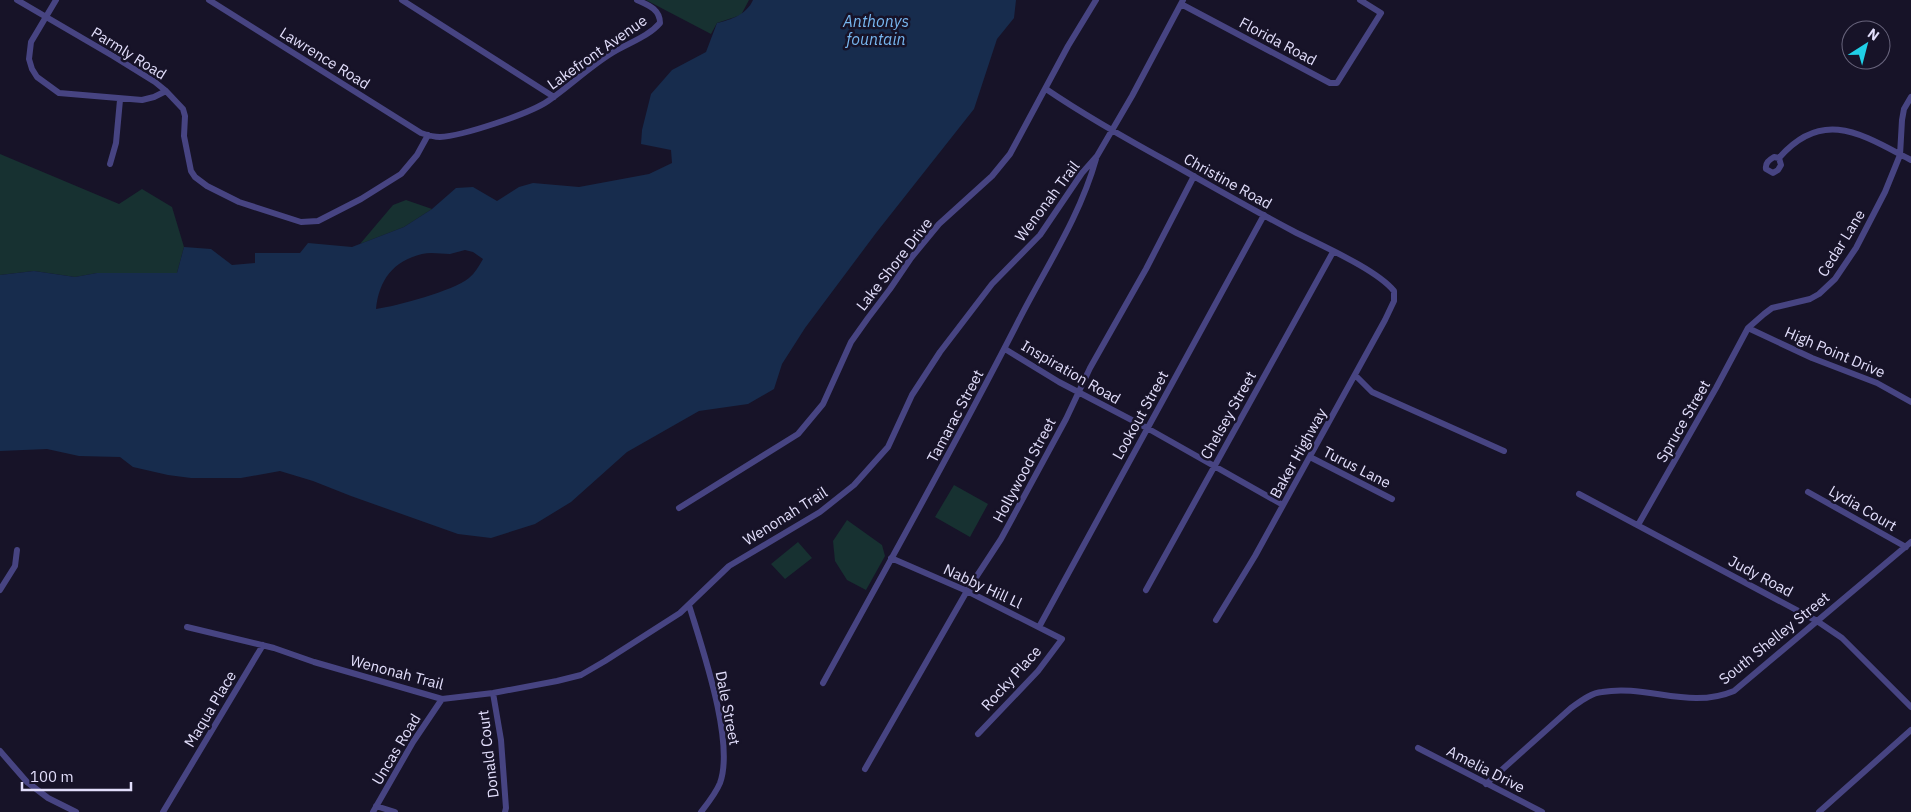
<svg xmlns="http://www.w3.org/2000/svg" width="1911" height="812" font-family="'IBM Plex Sans',sans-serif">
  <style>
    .green { fill: #173131 }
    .water { fill: #172c4d; fill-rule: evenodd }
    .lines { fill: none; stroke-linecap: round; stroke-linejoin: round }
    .street { stroke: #474482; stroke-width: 6 }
    .labels { text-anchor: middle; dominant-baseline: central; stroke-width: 5; stroke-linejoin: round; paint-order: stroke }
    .street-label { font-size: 15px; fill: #e2defb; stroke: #171328 }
    .water-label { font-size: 16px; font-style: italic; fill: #78b7f0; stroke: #171328 }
  </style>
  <rect width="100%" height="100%" fill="#171328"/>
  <path class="green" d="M646 0H749L741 15 717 23 711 34Z
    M0 154 119 204 142 189 172 207 184 247 177 273H97L75 277 34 271 0 275Z
    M406 200 432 209 404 227 360 244 393 205Z
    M954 485 988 504 970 537 935 517Z
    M847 520 882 545 885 556 866 590 847 580 835 561 833 541Z
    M798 542 812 558 785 579 771 564Z"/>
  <path class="water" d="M753 0H1016L1014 18 997 39 974 109 876 233 805 328 782 364 774 389 748 404 699 411 627 452 571 502 535 524 491 538 458 534 351 496 313 481 280 471 241 478H191L168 475 133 467 120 457 79 456 47 449 0 451V275L34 271 75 277 97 273H177L184 247 211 249 232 265 255 263V253H300L308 243 352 247 404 227 432 209 456 188 473 187 497 201 519 187 533 183 579 187 649 174 672 163 671 150 641 144 642 130 651 94 672 70 706 52 717 23C731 20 747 14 753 0ZM465 250 473 252 483 259C479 266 475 273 469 278 453 291 397 306 376 309 379 280 393 261 422 254 431 252 441 254 450 254 455 253 460 251 465 250Z"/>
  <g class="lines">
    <path class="street" d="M17 0 113 56 155 82 166 91 183 109 185 116 184 136 191 171 195 177 207 186 239 202 301 222 318 221 361 199 401 174 417 155 428 135
      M56 0 31 42 29 59 32 69 37 77 59 93 142 100 154 97 166 91
      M209 0 421 133C427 135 433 137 440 137 462 136 529 114 548 101 570 86 589 67 612 53 628 43 648 37 660 23 660 9 648 5 637 0
      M402 0 554 97
      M1181 4 1330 83H1337L1381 13 1360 0
      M1046 89C1087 117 1130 141 1174 165 1213 187 1253 210 1293 231 1320 245 1376 269 1394 291V301L1385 320 1255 556 1216 620
      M1774 157 1779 158 1781 165 1778 170 1773 173 1766 169C1765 163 1769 160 1774 157Z
      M1779 158C1823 107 1863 135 1911 160
      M110 164 116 143 120 100
      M1748 328 1812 358 1877 383 1911 402
      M1005 349 1059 382 1147 428 1283 505
      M1355 375 1372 392 1504 451
      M1310 457 1392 499
      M1808 492 1906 547
      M1579 494 1817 621 1842 638 1911 707
      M679 508 798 434 823 404 851 342 868 318 890 289 911 258 939 224 992 176 1010 154 1068 46 1096 0
      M1638 525 1716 388 1748 328 1764 314 1772 308 1810 299 1819 294 1835 279 1856 248 1885 192 1900 155 1902 120 1904 109 1911 97
      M891 558 967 591 1062 639 1038 671 978 734
      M0 590 15 566 17 550
      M1146 590 1333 252
      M689 605C702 648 735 742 720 783 716 793 708 803 701 812
      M187 627 274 648 314 662 442 699 493 693 557 681 581 675 605 661 680 613 729 566 820 512 854 485 888 447 912 395 940 352 992 284 1040 235 1082 173 1097 156 1132 96 1183 0
      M1039 627 1264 215
      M823 683C890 561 958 440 1021 316 1048 264 1080 216 1096 159
      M493 693 501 740 506 808 505 812
      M1418 748 1542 812
      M0 751 27 782 48 798 76 812
      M865 769 967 591 1001 539 1066 419 1090 368 1146 269 1194 176
      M1486 784 1571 708C1581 701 1591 693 1602 692 1647 684 1689 710 1734 691L1911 542
      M376 806 395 812
      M163 812 263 645
      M373 812 413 742 442 699
      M1819 812 1911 730"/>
  </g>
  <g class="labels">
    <g class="street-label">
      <text transform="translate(1278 41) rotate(28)">Florida Road</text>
      <text transform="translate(597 52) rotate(-35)">Lakefront Avenue</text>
      <text transform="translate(129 53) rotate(32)">Parmly Road</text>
      <text transform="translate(325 58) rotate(32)">Lawrence Road</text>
      <text transform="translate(1228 181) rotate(29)">Christine Road</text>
      <text transform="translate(1047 201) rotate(-53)">Wenonah Trail</text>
      <text transform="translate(1841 243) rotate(-58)">Cedar Lane</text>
      <text transform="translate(894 264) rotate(-52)">Lake Shore Drive</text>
      <text transform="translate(1835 352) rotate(23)">High Point Drive</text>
      <text transform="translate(1071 372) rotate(30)">Inspiration Road</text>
      <text transform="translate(1140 415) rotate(-61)">Lookout Street</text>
      <text transform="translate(1228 415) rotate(-61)">Chelsey Street</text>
      <text transform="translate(955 416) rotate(-62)">Tamarac Street</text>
      <text transform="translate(1683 421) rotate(-60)">Spruce Street</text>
      <text transform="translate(1298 453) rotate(-61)">Baker Highway</text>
      <text transform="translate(1357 467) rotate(27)">Turus Lane</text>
      <text transform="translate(1024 470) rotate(-62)">Hollywood Street</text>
      <text transform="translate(1863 508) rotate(30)">Lydia Court</text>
      <text transform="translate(785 516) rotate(-32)">Wenonah Trail</text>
      <text transform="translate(1761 576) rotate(28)">Judy Road</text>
      <text transform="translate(983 586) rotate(25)">Nabby Hill Ll</text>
      <text transform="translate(1774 638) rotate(-39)">South Shelley Street</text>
      <text transform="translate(397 672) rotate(15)">Wenonah Trail</text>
      <text transform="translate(1011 678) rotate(-48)">Rocky Place</text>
      <text transform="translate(728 708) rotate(79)">Dale Street</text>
      <text transform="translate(210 709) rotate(-59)">Maqua Place</text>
      <text transform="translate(396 749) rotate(-59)">Uncas Road</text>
      <text transform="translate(488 754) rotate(-97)">Donald Court</text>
      <text transform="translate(1486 769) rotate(27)">Amelia Drive</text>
    </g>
    <g class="water-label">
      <text x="876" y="21">Anthonys<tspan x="876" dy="18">fountain</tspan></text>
    </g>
  </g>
  <g transform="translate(1866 45) rotate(36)"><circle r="24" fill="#171328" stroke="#68647c"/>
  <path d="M0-4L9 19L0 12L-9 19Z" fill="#20cfe6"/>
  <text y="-8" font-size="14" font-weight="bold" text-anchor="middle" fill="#e2defb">N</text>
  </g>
  <path d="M22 782v8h109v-8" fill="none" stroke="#e2defb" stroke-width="2.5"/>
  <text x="30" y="782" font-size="15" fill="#e2defb" stroke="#171328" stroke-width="4" paint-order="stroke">100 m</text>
</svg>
